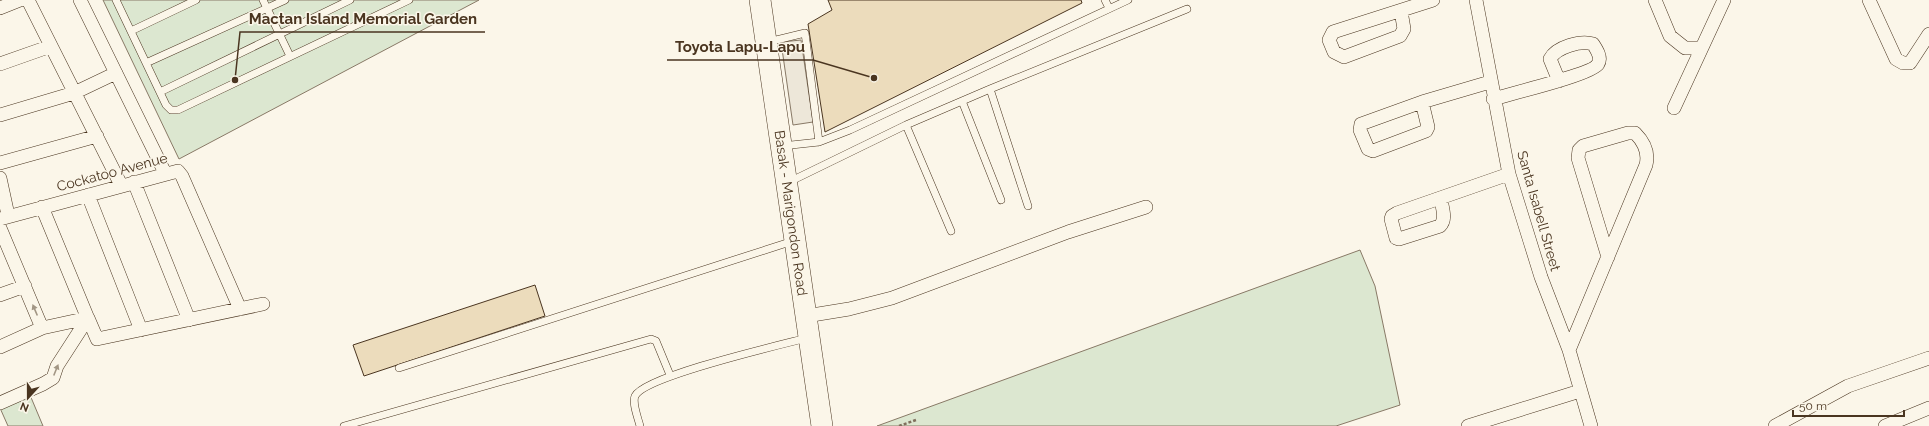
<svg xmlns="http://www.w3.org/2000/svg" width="1929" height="426" font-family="Raleway,sans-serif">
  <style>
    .green { fill: #dce7d0; stroke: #887966 }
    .parking { fill: #ede7d9; stroke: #887966 }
    .building { fill: #ecdcbc; stroke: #4a3520 }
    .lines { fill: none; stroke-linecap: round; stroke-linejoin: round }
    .service-casing { stroke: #4a3520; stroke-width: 8 }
    .minor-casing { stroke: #4a3520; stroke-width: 14 }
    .primary-casing { stroke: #4a3520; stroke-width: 22 }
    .path { stroke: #7f6f5c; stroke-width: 2.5; stroke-dasharray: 3 2; stroke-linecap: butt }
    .service { stroke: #fbf6e9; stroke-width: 7 }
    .minor { stroke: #fbf6e9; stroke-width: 13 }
    .primary { stroke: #fbf6e9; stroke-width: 21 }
    .oneway { fill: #a29684 }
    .labels { text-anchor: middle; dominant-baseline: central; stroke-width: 3; stroke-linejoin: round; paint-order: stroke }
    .street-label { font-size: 14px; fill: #4a3520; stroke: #fbf6e9 }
    .leader { fill: none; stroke: #4a3520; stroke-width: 1.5 }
    .callout-dot { fill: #4a3520; stroke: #fbf6e9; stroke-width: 1.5 }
    .callout-label { font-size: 15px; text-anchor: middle; font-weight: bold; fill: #4a3520; stroke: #fbf6e9; stroke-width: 3; stroke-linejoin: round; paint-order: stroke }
  </style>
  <rect width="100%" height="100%" fill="#fbf6e9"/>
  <path class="green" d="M103 0H479L179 159Z
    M1360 250 1375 286 1400 405 1336 426H877Z
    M30 395 43 426H8L0 408Z"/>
  <path class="parking" d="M801 40 813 122 793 125 781 42Z"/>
  <path class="building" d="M828 0H1081L1082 3 825 132 808 24 832 10Z
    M535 285 545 316 364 376 353 345Z"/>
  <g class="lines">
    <defs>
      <path id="service" d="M116 0 166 105 171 110H178L409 0
        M263 0 290 56
        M1105 0 1109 8
        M131 31 196 0
        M768 42 805 33 819 142 782 146
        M146 63 285 0
        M990 89 1028 206
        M160 92 350 0
        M962 101 1001 200
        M906 125 951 231
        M819 142 850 130 1128 0
        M789 182 906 125 990 89 1187 9
        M399 368 793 241
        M344 426 651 339 656 341 670 375
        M640 426C638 418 632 403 635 396 645 376 780 345 807 338"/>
      <path id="minor" d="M28 0 121 185
        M80 0 165 173
        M1476 0 1509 174 1541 277 1569 350 1591 426
        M1655 0 1670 36 1685 48H1701
        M1869 0 1896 59 1903 63H1910L1929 34
        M0 8 20 0
        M1401 11 1404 29 1400 36 1344 57 1334 52 1329 40 1333 32 1433 0
        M0 64 51 46
        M1493 99C1509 94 1593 74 1598 64 1602 58 1597 50 1593 44 1581 40 1556 47 1550 59L1559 81
        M1422 102 1428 127 1426 131 1373 151 1368 149 1360 130 1361 124 1422 102 1490 82
        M1674 108 1724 0
        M0 115 74 93 116 73
        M0 163 97 136
        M0 178 8 215
        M134 182 189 320
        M88 195 141 330
        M1441 199C1442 208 1447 219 1440 226L1399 239 1396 238 1391 219 1392 216 1397 213 1509 174
        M42 207 91 326
        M0 219 178 171 182 176 240 309
        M0 228 42 328 88 318
        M0 295 25 286
        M806 316 849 309 892 298 1068 232 1146 207
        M88 318 97 339 263 304
        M0 347 42 328
        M1569 350 1646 165C1649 153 1644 142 1635 133H1628L1583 146 1579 150 1578 158 1608 257
        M0 403 43 384 53 378 57 366 88 318
        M1468 426 1580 391
        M1775 426 1848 386 1929 358
        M1885 426 1929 408"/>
      <path id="primary" d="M760 0 822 426"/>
    </defs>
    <use href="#service" class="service-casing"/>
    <use href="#minor" class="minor-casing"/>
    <use href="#primary" class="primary-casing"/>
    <path class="path" d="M899 426 916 420"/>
    <use href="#service" class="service"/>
    <use href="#minor" class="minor"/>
    <use href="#primary" class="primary"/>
  </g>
  <defs><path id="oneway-solid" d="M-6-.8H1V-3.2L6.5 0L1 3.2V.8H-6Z"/></defs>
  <g class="oneway">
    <use href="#oneway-solid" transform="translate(35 310) rotate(-113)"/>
    <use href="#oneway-solid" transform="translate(56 370) rotate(-68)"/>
  </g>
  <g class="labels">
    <g class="street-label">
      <text transform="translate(112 172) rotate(-15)">Cockatoo Avenue</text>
      <text transform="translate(1539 211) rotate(74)">Santa Isabell Street</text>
      <text transform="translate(791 213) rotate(82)">Basak - Marigondon Road</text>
    </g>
  </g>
  <path class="leader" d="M235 80L240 32H485M874 78L813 60H667"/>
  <g class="callout-dot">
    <circle cx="235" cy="80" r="4"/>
    <circle cx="874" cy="78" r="4"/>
  </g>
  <g class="callout-label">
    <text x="363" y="24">Mactan Island Memorial Garden</text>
    <text x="740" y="52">Toyota Lapu-Lapu</text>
  </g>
  <g transform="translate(28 398) rotate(201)" stroke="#fbf6e9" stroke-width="3" paint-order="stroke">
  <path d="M0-3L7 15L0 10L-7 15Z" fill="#4a3520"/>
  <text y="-6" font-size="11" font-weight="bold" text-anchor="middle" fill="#4a3520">N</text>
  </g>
  <path d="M1793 410v6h111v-6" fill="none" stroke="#4a3520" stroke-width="2"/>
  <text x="1799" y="410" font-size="12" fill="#4a3520" stroke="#fbf6e9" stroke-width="3" paint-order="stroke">50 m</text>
</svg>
